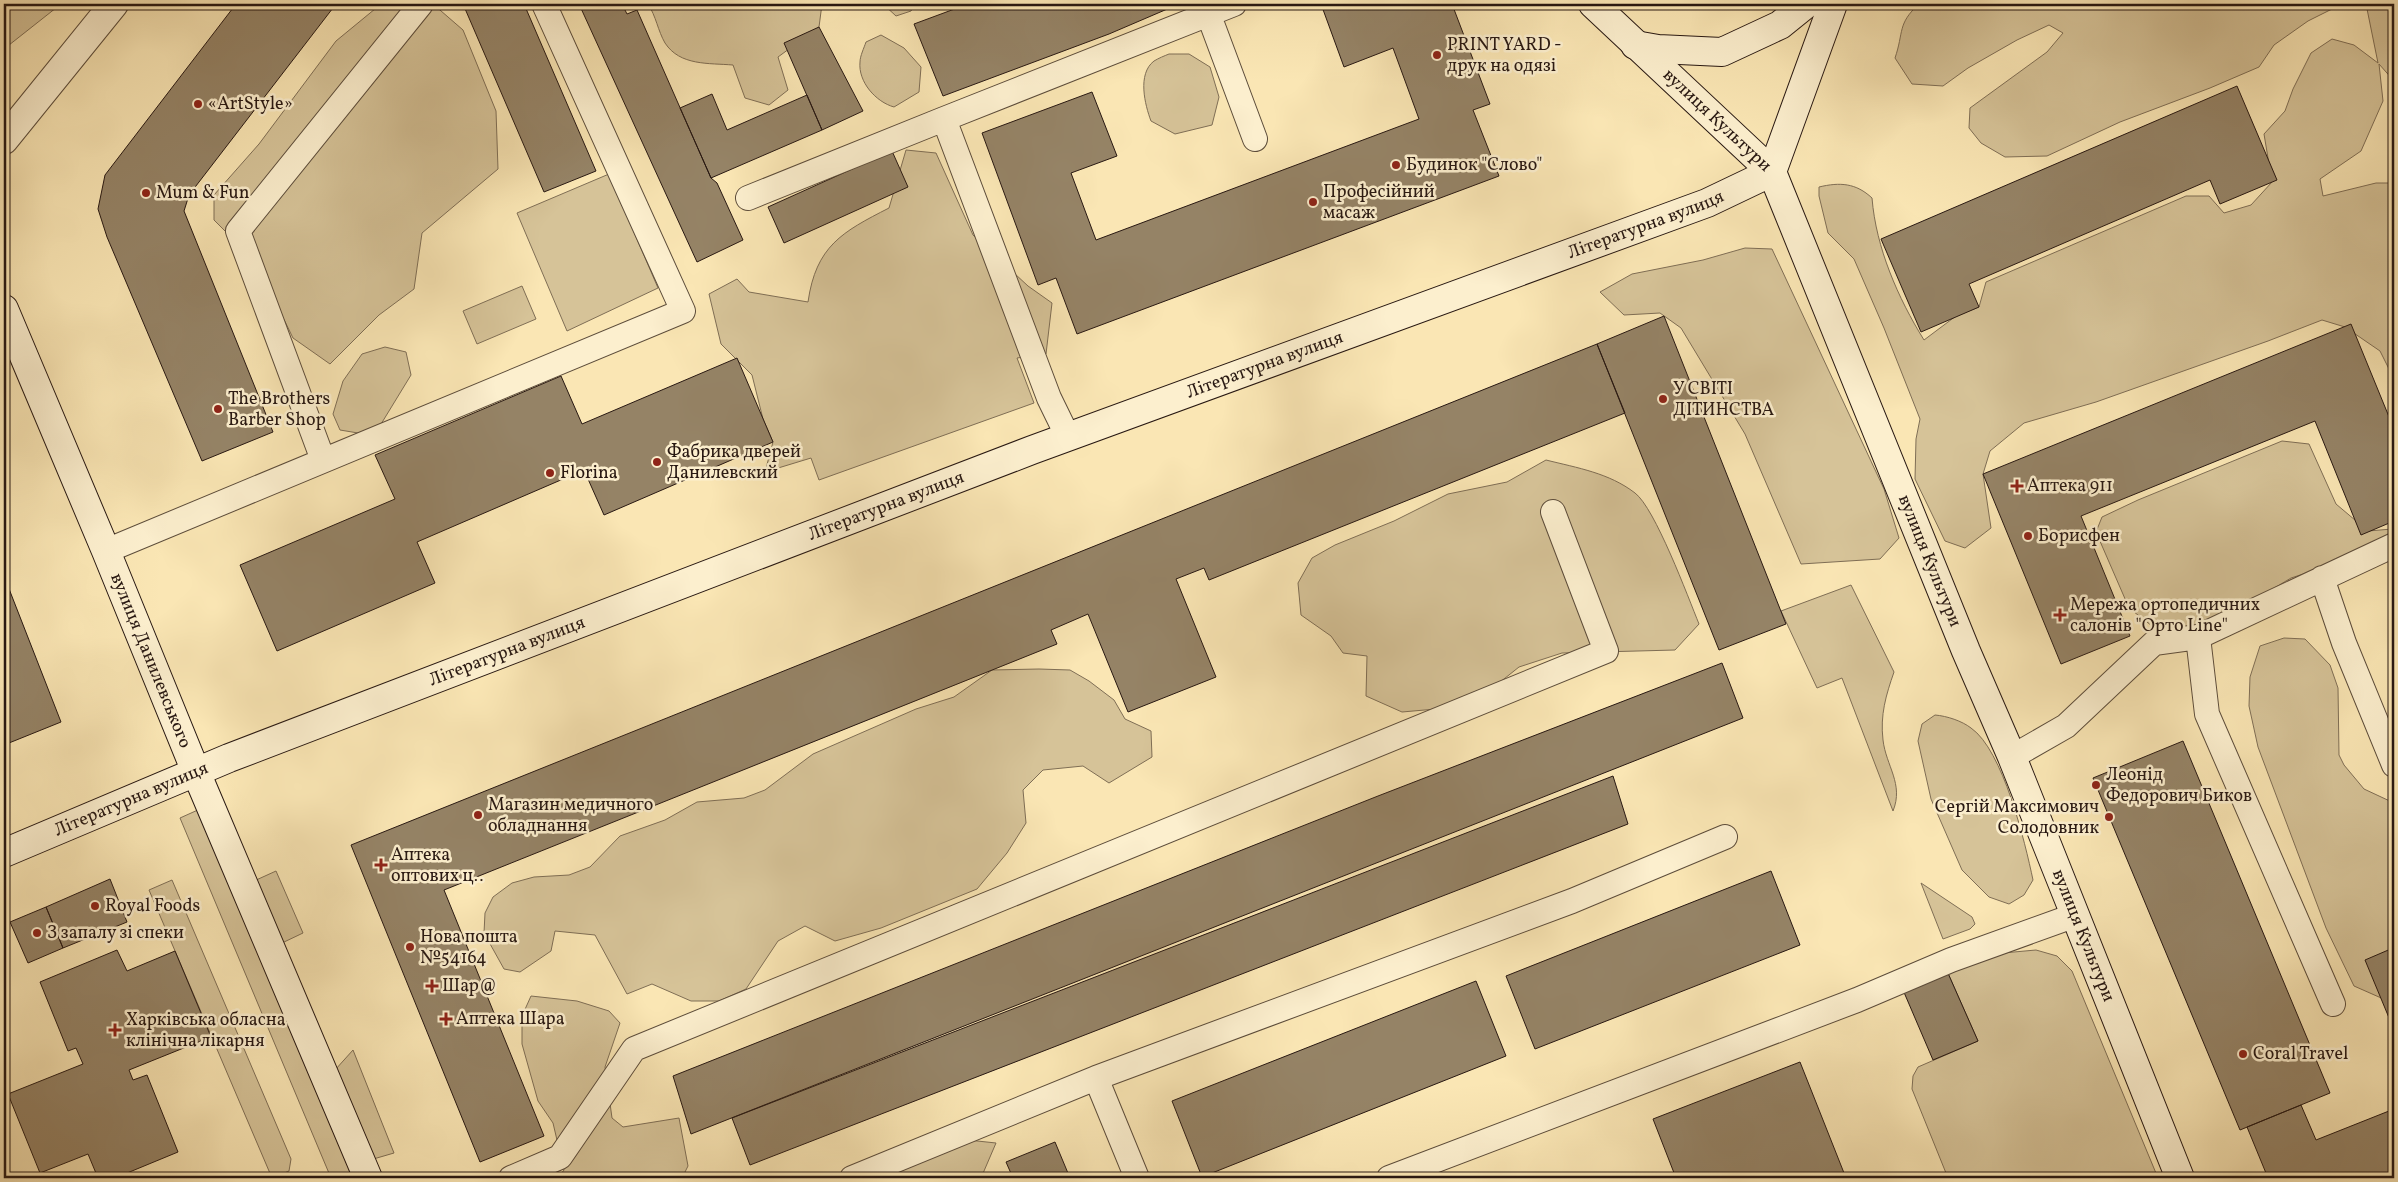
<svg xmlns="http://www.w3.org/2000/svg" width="2398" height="1182" font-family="Vollkorn,serif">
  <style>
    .green { fill: #d6c398; stroke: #7f6e55 }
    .building { fill: #958366; stroke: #281812 }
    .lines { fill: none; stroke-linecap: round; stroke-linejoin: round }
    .lane-casing { stroke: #5c4c3a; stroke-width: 26 }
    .street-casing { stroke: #5c4c3a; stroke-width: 30 }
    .secondary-casing { stroke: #281812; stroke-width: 30 }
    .lane { stroke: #fcefce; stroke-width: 24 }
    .street { stroke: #fcefce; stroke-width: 28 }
    .secondary { stroke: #fcefce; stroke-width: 28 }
    .poi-dot { fill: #8f2418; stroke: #fcefce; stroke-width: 2 }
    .labels { text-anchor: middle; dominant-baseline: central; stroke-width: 5; stroke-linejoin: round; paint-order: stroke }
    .poi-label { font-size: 18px; fill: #281812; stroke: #fcefce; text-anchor: start }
    .street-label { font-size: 18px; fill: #281812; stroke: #fcefce }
  </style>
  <rect width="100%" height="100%" fill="#fae6b4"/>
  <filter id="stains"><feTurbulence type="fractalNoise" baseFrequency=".004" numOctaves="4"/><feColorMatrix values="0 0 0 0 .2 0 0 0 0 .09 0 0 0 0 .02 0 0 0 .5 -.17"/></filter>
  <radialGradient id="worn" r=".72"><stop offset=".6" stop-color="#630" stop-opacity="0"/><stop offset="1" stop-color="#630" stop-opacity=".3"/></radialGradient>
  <path class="green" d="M4 4H61L4 49Z
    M381 4H433L463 30 496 111 498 169 422 233 414 289 379 315 330 364 293 338 256 262 214 220V195L259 144 336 41Z
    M648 4H822L819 27 778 57 788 90 769 105 745 98 733 65C709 63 680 66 665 43 658 31 656 16 648 4Z
    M883 4H915L911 11 896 16Z
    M1919 4H2335L2334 8 2308 21 2274 45 2259 67 2210 88 2120 122 2047 156 2005 157 1981 143 1969 128 1970 108 2047 52 2063 33 2049 25 2017 40 1968 68 1943 86 1912 84 1895 58C1904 32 1897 24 1919 4Z
    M2366 4H2394V81L2379 64 2383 101 2361 151 2320 179 2323 196 2376 183H2394V379L2380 351 2345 327 2322 320 2268 341 2096 402 2024 423 1990 451 1983 474 1991 528 1965 548 1945 541 1915 479 1916 439 1920 419 1884 328 1854 259 1828 233 1819 196V187C1840 182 1856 183 1872 198 1876 248 1898 298 1924 340L1956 316 1979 307 1986 282 2186 196H2209L2224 213 2251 205 2272 182 2264 134 2285 111 2293 89 2311 53 2332 39 2354 45 2378 63Z
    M881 35 904 48 921 67 919 92 894 107C876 102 858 82 860 62 860 56 864 48 866 42Z
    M1169 54H1189L1210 67 1219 97 1212 125 1175 134 1151 121C1145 105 1137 74 1154 61 1159 58 1164 56 1169 54Z
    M906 150 936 153 973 235 1028 286 1052 303 1046 354 1017 358 1034 403 819 480 811 458 765 472 773 442 763 419 752 375 721 344 709 294 737 279 749 292 808 302C816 246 842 232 889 208Z
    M609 174 658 288 567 331 517 213Z
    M1745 248 1772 249 1884 489 1899 538 1880 559 1801 564 1745 434 1681 328 1660 313 1624 315 1600 292 1632 274 1703 260Z
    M522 286 536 319 477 344 463 311Z
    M385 347 406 352 411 375 378 429 358 433 340 430 333 414 343 381 362 354Z
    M2282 441 2309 444 2336 504 2368 531 2392 529 2388 541 2341 562 2291 578 2216 623 2161 633 2129 608 2096 532 2102 517 2138 500Z
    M1546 460C1578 468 1609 473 1635 493 1655 508 1688 597 1699 624L1675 650 1562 653 1519 667 1470 706 1402 712 1366 696 1367 656 1343 653 1331 636 1301 615 1298 583 1312 558 1335 545 1394 521 1448 494 1507 482Z
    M1851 585 1894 672C1886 695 1880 715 1883 740 1886 766 1904 784 1893 811L1842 678 1817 688 1781 611Z
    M2284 638 2305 639 2330 665 2338 688 2339 755 2344 765 2364 789 2394 803V1001H2388L2354 986 2326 928 2258 747 2249 706 2250 677 2260 646Z
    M1039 669 1070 670 1089 681 1114 700 1125 719 1151 731 1152 757 1109 783 1083 766 1043 770 1023 790 1026 823 1007 853 977 889 881 928 835 941 805 926 778 941 746 989 719 1001H691L652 984 627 994 595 935 555 931 551 951 520 972 504 969 484 933 485 913 493 897 512 883 534 877 569 875 590 867 620 836 665 820 697 802 744 798 765 790 813 754 916 709 954 697 992 670Z
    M1935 715C1947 716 1962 721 1971 728 2003 750 2025 842 2033 880L2024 895 2009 904 1989 897 1962 870 1931 799 1918 741 1922 724Z
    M200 809 354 1178H331L180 818Z
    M276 871 303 933 282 943 254 881Z
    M172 880 291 1159 289 1171 272 1178 149 890Z
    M1921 883 1972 917 1975 924 1970 929 1943 939Z
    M2036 950 2057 956 2072 971 2158 1178H1948L1912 1089 1913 1076 1918 1067 1978 1041 1947 971 2003 953Z
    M531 996 577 1001 609 1011 620 1023 605 1067 612 1118 623 1127 679 1118 688 1166 682 1178H558L564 1170 553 1123 538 1101 522 1044V1016Z
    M353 1050 394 1153 370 1160 335 1070Z
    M968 1140 996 1143 981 1178H884Z"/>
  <path class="building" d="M236 4H336L189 195 184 211 273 432 202 461 107 237 98 209 105 175Z
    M463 4H524L596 171 544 192Z
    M579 4H622L627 14 637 10 711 178 717 183 743 240 697 262Z
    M968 4H1179L1109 34 943 96 914 24Z
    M1321 4H1452L1490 104 1473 110 1499 176 1077 334 1056 278 1038 285 982 133 1092 92 1117 156 1071 173 1096 240 1419 119 1393 48 1344 67Z
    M819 27 863 111 822 130 784 43Z
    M2237 86 2277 180 2220 204 2210 180 1969 284 1979 307 1921 332 1881 239Z
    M712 94 727 130 807 95 822 130 711 178 680 108Z
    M892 151 908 187 784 243 768 207Z
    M1664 316 1786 624 1719 650 1597 344Z
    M2351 324 2394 429V521L2361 535 2315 421 2081 516 2130 636 2061 664 1983 474Z
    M1597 344 1625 413 1209 580 1204 568 1176 579 1216 677 1128 712 1088 614 1051 630 1057 644 444 890 544 1136 480 1162 351 845Z
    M737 358 773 442 604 515 584 470 417 542 435 583 277 651 240 565 395 499 375 455 561 376 582 424Z
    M4 576 61 722 4 745Z
    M1722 663 1743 718 691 1134 673 1076 1378 796Z
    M2183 741 2330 1093 2240 1130 2093 778Z
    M1613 776 1628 824 750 1165 732 1118Z
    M1771 871 1800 945 1535 1049 1506 976Z
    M110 879 127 922 63 948 46 907Z
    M46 907 63 948 28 963 10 922Z
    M2393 948 2394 1024 2392 1025 2365 960Z
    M117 950 127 971 175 951 211 1037 129 1070 133 1080 147 1075 178 1152 115 1178H98L88 1154 40 1173 8 1094 83 1064 76 1048 68 1051 40 982Z
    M1947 971 1978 1041 1933 1060 1903 990Z
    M1476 981 1506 1056 1202 1177 1172 1101Z
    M1800 1062 1846 1178H1676L1653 1119Z
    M2301 1105 2316 1140 2394 1109V1178H2268L2247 1127Z
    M1055 1142 1070 1178H1013L1006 1162Z"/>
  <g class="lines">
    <defs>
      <path id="lane" d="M1208 13 1255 139
        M748 198 944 119
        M1068 437 1049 398 944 119 1234 4
        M323 460 238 231 421 4
        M106 551 683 311 544 4
        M2322 578 2344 643 2394 765
        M2198 637 2207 714 2333 1004
        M2012 757 2066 726 2154 643 2198 637 2394 545
        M1096 1078 1572 901 1725 837
        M511 1178 560 1157 634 1049 1606 651 1553 512
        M852 1178 1096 1078 1137 1178
        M1389 1178 1857 1000 1951 960 2073 916"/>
      <path id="street" d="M4 140 114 4"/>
      <g id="secondary">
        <path id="s1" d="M1593 4 1772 172 1966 651 2012 757 2180 1178"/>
        <path d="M1635 45 1658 49 1722 52 1780 25 1806 4"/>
        <path d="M1772 172 1833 4"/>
        <path id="s2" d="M4 309 106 551 196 772 368 1178"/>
        <path id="s3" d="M4 853 229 758 1032 450 1707 203 1772 172"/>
      </g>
    </defs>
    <use href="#lane" class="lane-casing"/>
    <use href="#street" class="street-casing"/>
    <use href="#secondary" class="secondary-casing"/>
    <use href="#lane" class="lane"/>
    <use href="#street" class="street"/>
    <use href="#secondary" class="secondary"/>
  </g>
  <g class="poi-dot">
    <circle cx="1437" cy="55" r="5"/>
    <circle cx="198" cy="104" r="5"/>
    <circle cx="1396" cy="165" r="5"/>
    <circle cx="146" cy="193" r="5"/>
    <circle cx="1313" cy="202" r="5"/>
    <circle cx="1663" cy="399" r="5"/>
    <circle cx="218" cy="409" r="5"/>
    <circle cx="657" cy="462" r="5"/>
    <circle cx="550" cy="473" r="5"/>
    <path d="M2014.5 478.5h5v5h5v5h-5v5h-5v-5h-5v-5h5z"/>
    <circle cx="2028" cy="536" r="5"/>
    <path d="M2057.5 607.5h5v5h5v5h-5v5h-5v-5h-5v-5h5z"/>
    <circle cx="2096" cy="785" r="5"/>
    <circle cx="478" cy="815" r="5"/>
    <circle cx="2109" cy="817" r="5"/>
    <path d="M378.5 857.5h5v5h5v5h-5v5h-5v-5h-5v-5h5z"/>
    <circle cx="95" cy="906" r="5"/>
    <circle cx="37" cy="933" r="5"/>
    <circle cx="410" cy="947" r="5"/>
    <path d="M429.5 978.5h5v5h5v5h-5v5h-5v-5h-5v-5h5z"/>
    <path d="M443.5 1011.5h5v5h5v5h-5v5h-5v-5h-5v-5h5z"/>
    <path d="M112.5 1022.5h5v5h5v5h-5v5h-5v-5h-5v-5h5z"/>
    <circle cx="2243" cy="1054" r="5"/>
  </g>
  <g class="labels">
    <g class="poi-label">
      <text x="1447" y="45">PRINT YARD -<tspan x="1447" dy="21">друк на одязі</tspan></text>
      <text x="208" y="104">«ArtStyle»</text>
      <text x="1406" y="165">Будинок "Слово"</text>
      <text x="1323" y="192">Професійний<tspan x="1323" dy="21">масаж</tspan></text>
      <text x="156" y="193">Mum &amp; Fun</text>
      <text x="1673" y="389">У СВІТІ<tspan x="1673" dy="21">ДІТИНСТВА</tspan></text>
      <text x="228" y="399">The Brothers<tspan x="228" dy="21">Barber Shop</tspan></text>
      <text x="667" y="452">Фабрика дверей<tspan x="667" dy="21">Данилевский</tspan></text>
      <text x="560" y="473">Florina</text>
      <text x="2027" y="486">Аптека 911</text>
      <text x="2038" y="536">Борисфен</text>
      <text x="2070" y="605">Мережа ортопедичних<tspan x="2070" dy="21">салонiв "Орто Line"</tspan></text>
      <text x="2106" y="775">Леонід<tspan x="2106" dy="21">Федорович Биков</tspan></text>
      <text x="488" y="805">Магазин медичного<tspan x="488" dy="21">обладнання</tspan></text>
      <text x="2099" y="807" text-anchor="end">Сергій Максимович<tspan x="2099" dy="21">Солодовник</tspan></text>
      <text x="391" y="855">Аптека<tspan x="391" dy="21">оптових ц‥</tspan></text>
      <text x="105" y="906">Royal Foods</text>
      <text x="47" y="933">З запалу зі спеки</text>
      <text x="420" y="937">Нова пошта<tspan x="420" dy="21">№54164</tspan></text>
      <text x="442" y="986">Шар@</text>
      <text x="456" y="1019">Аптека Шара</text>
      <text x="126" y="1020">Харківська обласна<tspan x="126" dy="21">клінічна лікарня</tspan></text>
      <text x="2253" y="1054">Coral Travel</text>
    </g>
    <g class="street-label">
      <text stroke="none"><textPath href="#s1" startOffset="170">вулиця Культури</textPath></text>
      <text stroke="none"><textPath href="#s3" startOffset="1758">Літературна вулиця</textPath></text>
      <text stroke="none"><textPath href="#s3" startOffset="1352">Літературна вулиця</textPath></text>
      <text stroke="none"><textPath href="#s3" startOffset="948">Літературна вулиця</textPath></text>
      <text stroke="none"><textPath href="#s1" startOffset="665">вулиця Культури</textPath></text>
      <text stroke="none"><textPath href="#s3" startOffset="542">Літературна вулиця</textPath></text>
      <text stroke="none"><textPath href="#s2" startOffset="381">вулиця Данилевського</textPath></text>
      <text stroke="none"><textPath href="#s3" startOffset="138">Літературна вулиця</textPath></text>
      <text stroke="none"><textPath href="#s1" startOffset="1070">вулиця Культури</textPath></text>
    </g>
  </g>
  <rect width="2398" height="1182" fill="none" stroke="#fae6b4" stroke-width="20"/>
  <rect x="5" y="5" width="2388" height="1172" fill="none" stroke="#281812" stroke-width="2.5"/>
  <rect x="10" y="10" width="2378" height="1162" fill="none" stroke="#281812"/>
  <rect width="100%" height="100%" filter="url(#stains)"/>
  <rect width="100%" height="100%" fill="url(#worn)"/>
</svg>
